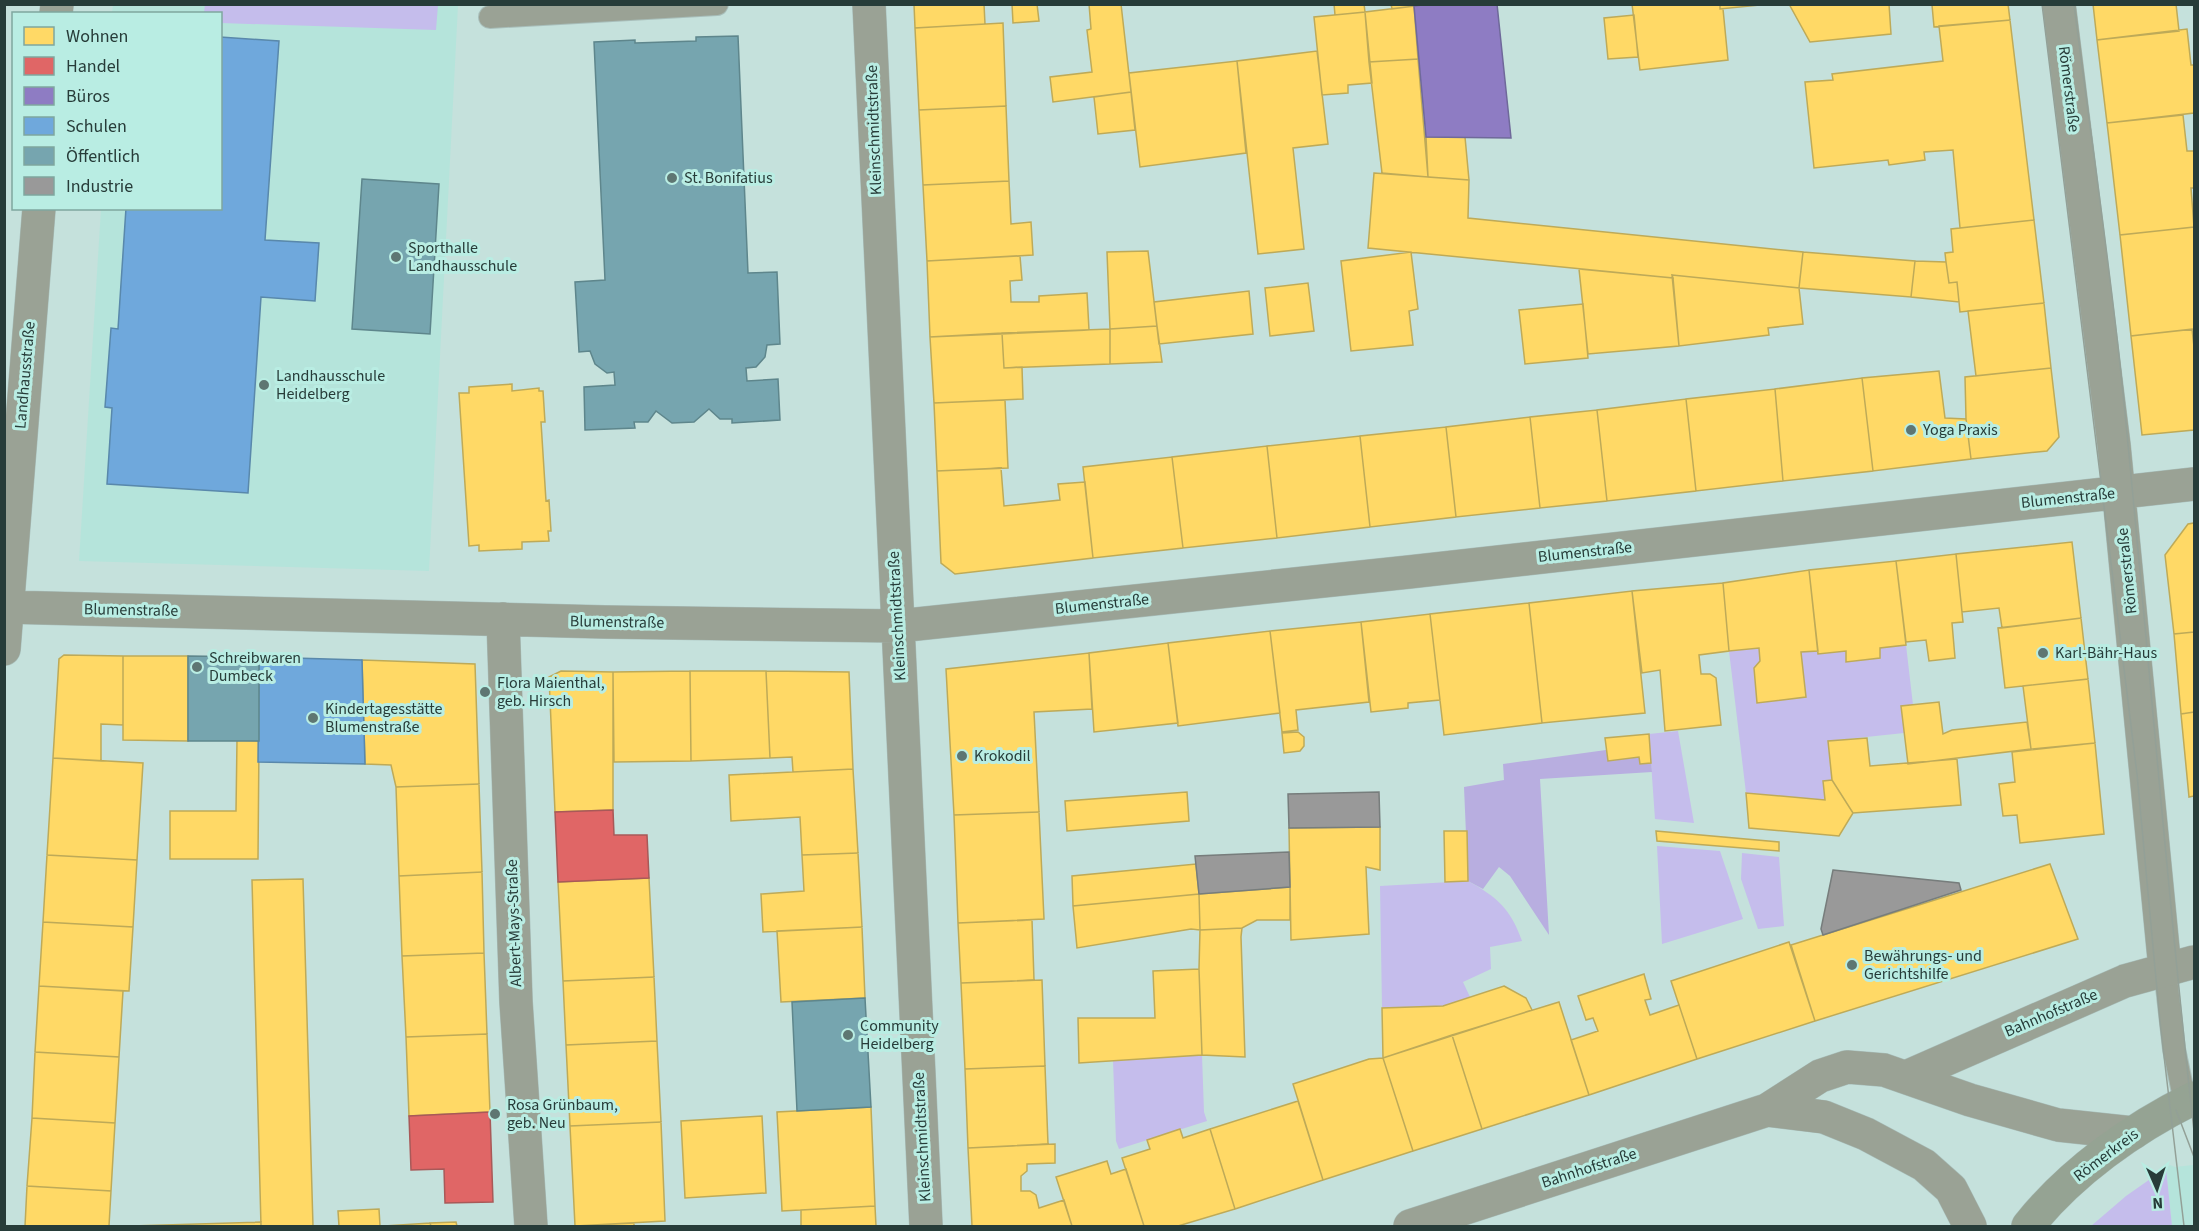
<svg xmlns="http://www.w3.org/2000/svg" width="2199" height="1231" font-family="'Source Sans 3',sans-serif">
  <style>
    .built { fill: #b5e4db }
    .green { fill: #c5bdec }
    .forest { fill: #b8aee0 }
    .homes { fill: #ffd966; stroke: #beaa58; stroke-width: 1.5 }
    .shops { fill: #e06666; stroke: #a85958; stroke-width: 1.5 }
    .offices { fill: #8e7cc3; stroke: #6f699a; stroke-width: 1.5 }
    .schools { fill: #6fa8dc; stroke: #5988ab; stroke-width: 1.5 }
    .public { fill: #76a5af; stroke: #5e868c; stroke-width: 1.5 }
    .industry { fill: #999; stroke: #777d7c; stroke-width: 1.5 }
    .lines { fill: none; stroke-linecap: round; stroke-linejoin: round }
    .service-casing { stroke: #a8beba; stroke-width: 24 }
    .minor-casing { stroke: #a8beba; stroke-width: 34 }
    .primary-casing { stroke: #a8beba; stroke-width: 34 }
    .service { stroke: #9aa295; stroke-width: 22 }
    .minor { stroke: #9aa295; stroke-width: 33 }
    .primary { stroke: #95a393; stroke-width: 33 }
    .tram { stroke: #93a097; stroke-width: 1.5 }
    .poi-dot { fill: #5e7672; stroke: #b9ede3; stroke-width: 2 }
    .labels { text-anchor: middle; dominant-baseline: central; stroke-width: 6; stroke-linejoin: round; paint-order: stroke }
    .street-label { font-size: 16px; fill: #273c39; stroke: #b9ede3 }
    .poi-label { font-size: 16px; fill: #273c39; stroke: #b9ede3; text-anchor: start }
  </style>
  <rect width="100%" height="100%" fill="#c5e1dc"/>
  <path class="built" d="M113 5H458L429 571 79 561 101 209 220 208V14L112 13Z
    M2194 1151V1226H2172L2166 1168 2170 1165 2175 1167 2193 1165 2192 1152Z"/>
  <path class="green" d="M205 4 438 5 436 30 221 23 220 14 204 13Z
    M1906 645 1913 705 1901 706 1904 733 1828 741 1832 780 1825 800 1746 793 1729 651 1759 648 1760 661 1754 668 1758 703 1805 697 1801 652 1818 651V654L1846 651 1847 662 1880 658V648Z
    M1678 731 1694 823 1655 819 1649 734Z
    M1657 846 1720 851 1743 919 1662 944Z
    M1742 853 1779 857 1784 926 1758 929 1741 879Z
    M1468 881C1497 897 1511 909 1522 941L1490 947 1491 969 1463 982 1470 997 1443 1006 1382 1008 1380 886Z
    M1202 1055 1204 1112 1207 1121 1119 1149 1116 1141 1113 1061Z
    M2166 1168 2172 1226H2091L2126 1196Z"/>
  <path class="forest" d="M1606 750 1608 761 1639 757 1640 764 1651 763 1652 772 1540 779 1549 935 1510 876 1499 867 1483 889 1468 881 1464 787 1504 780 1503 764Z"/>
  <path class="homes" d="M914 4H984L985 24 915 28Z
    M1012 4H1037L1039 21 1013 23Z
    M1089 4H1121L1131 92 1053 102 1050 77 1092 72 1087 30 1091 29Z
    M1334 4H1364L1365 12 1335 15Z
    M1391 4H1414V6L1392 9Z
    M1632 4H1720V9H1723L1728 60 1640 70Z
    M1720 4H1770L1720 9Z
    M1789 4H1889L1891 34 1810 42Z
    M1926 4H2008L2010 20 1934 27 1932 5Z
    M2093 4H2176L2179 31 2097 40Z
    M1414 6 1418 59 1369 62 1365 12Z
    M1365 12 1372 83 1348 85V93L1322 95 1314 17Z
    M1634 15 1638 57 1608 59 1604 18Z
    M2010 20 2034 220 1960 228 1953 150 1924 152 1925 160 1889 165 1888 160 1814 168 1805 82 1833 80 1832 74 1943 61 1939 26Z
    M1003 23 1006 106 919 110 915 28Z
    M2187 29 2191 65H2194V113L2107 123 2097 40Z
    M1317 51 1328 144 1293 148 1304 249 1258 254 1237 61Z
    M1418 59 1428 177 1382 173 1369 62Z
    M1237 61 1246 153 1140 167 1129 73Z
    M1131 92 1135 130 1098 134 1094 97Z
    M1006 106 1009 181 923 185 919 110Z
    M2183 115 2187 151H2194V188H2191L2194 227 2120 235 2107 123Z
    M1426 137H1465L1469 180 1428 177Z
    M1374 173 1469 180 1468 218 1803 252 1799 288 1672 275 1673 278 1368 248Z
    M1009 181 1011 224 1031 222 1033 255 927 261 923 185Z
    M2034 220 2044 303 1960 312 1957 282 1949 283 1946 262 1945 253 1953 252 1951 229Z
    M2194 227V329L2131 336 2120 235Z
    M1148 251 1157 326 1110 329 1107 252Z
    M1411 252 1418 309 1409 311 1413 345 1351 351 1341 261Z
    M1803 252 1915 261 1911 297 1799 288Z
    M1020 256 1022 280 1010 281 1011 302H1039V296L1087 293 1089 330 930 337 927 261Z
    M1915 261 1946 262 1949 283 1957 282 1959 302 1911 297Z
    M1579 269 1673 278 1679 346 1588 354Z
    M1672 275 1799 288 1803 324 1768 328 1769 335 1679 346Z
    M1308 283 1314 331 1270 336 1265 288Z
    M1249 291 1253 334 1159 344 1154 302Z
    M2044 303 2051 368 1976 376 1968 311Z
    M1583 304 1588 358 1525 364 1519 310Z
    M1157 326 1162 362 1110 364V329Z
    M1110 329V364L1004 368 1002 333Z
    M2192 329 2194 347V430L2142 435 2131 336Z
    M1002 333 1004 368 1022 367 1023 399 934 403 930 337Z
    M2051 368 2059 437 2047 451 1971 459 1966 419 1965 377Z
    M1939 371 1945 418 1966 419 1971 459 1873 471 1862 378Z
    M1862 378 1873 471 1783 481 1775 389Z
    M512 384V391L539 388V391H543L545 422H541L546 501 549 500 551 531H548L549 541 522 542V549L479 551V545L469 546 459 393H469V387Z
    M1775 389 1783 481 1696 491 1686 399Z
    M1686 399 1696 491 1607 501 1597 410Z
    M1005 400 1008 468 937 471 934 403Z
    M1597 410 1607 501 1540 508 1530 417Z
    M1530 417 1540 508 1456 517 1446 427Z
    M1446 427 1456 517 1370 527 1360 436Z
    M1360 436 1370 527 1277 538 1267 446Z
    M1267 446 1277 538 1183 548 1172 457Z
    M1172 457 1183 548 1093 558 1083 467Z
    M1001 468 1004 506 1060 500 1058 484 1085 482 1093 558 955 574 941 563 937 471Z
    M2194 523V632L2174 634 2165 555 2188 524Z
    M2072 542 2081 618 2002 628 1999 608 1962 612 1956 554Z
    M1956 554 1963 622 1952 623 1955 658 1929 661 1926 640 1906 642 1896 561Z
    M1896 561 1906 645 1880 648V658L1846 662V651L1818 654 1809 570Z
    M1809 570 1818 651 1801 652 1806 697 1757 703 1754 668 1760 661 1759 648 1729 651 1723 583Z
    M1723 583 1729 651 1699 655 1701 674H1710L1716 678 1721 725 1665 731 1660 670 1642 673 1632 591Z
    M1632 591 1645 713 1542 723 1529 603Z
    M1529 603 1542 723 1444 735 1430 614Z
    M1430 614 1440 700 1408 703V708L1371 712 1361 622Z
    M2081 618 2088 679 2005 688 1998 628Z
    M1361 622 1369 702 1296 710 1298 730 1282 732 1270 631Z
    M1270 631 1280 713 1178 726 1168 643Z
    M2194 632V712L2181 714 2174 634Z
    M1168 643 1178 723 1094 732 1089 653Z
    M1089 653 1092 709 1034 712 1039 812 954 815 946 669Z
    M64 655 123 656V725L101 724V761L53 758 59 659Z
    M123 656H188V741L123 740Z
    M362 660 475 664 479 784 396 787 391 765 365 764Z
    M561 671 613 672V810L555 812 549 677Z
    M690 671H766L770 758 691 761Z
    M690 671 691 761 614 762 613 672Z
    M766 671 849 672 853 769 793 772 792 757 770 758Z
    M2088 679 2095 743 2031 749 2023 686Z
    M1939 702 1943 734 1952 730 2027 722 2031 749 1908 764 1901 706Z
    M2194 712V796L2189 797 2181 714Z
    M1298 732 1304 737V746L1300 751 1284 753 1282 733Z
    M1649 734 1651 763 1640 764 1639 757 1608 761 1605 738Z
    M1867 738 1870 766 1957 759 1961 805 1853 813 1832 780 1828 741Z
    M237 740 259 741 258 859H170V811H236Z
    M2095 743 2104 834 2020 843 2017 815 2003 816 1999 784 2015 782 2012 752Z
    M53 758 143 763 137 860 47 855Z
    M853 769 858 853 802 855 800 817 731 821 729 775Z
    M1832 780 1853 813 1839 836 1749 828 1746 793 1825 800 1823 781Z
    M479 784 482 872 399 876 396 787Z
    M1187 792 1189 821 1067 831 1065 801Z
    M1039 812 1044 919 958 923 954 815Z
    M1380 827V870L1366 867 1369 934 1291 940 1289 828Z
    M1444 831H1467L1468 881 1445 882Z
    M1656 831 1779 842V851L1657 841Z
    M858 853 862 927 763 932 761 894 804 891 802 855Z
    M47 855 137 860 133 927 43 922Z
    M1196 864 1199 894 1073 906 1072 876Z
    M2050 864 2078 939 1815 1021 1791 945Z
    M482 872 484 953 402 956 399 876Z
    M649 878 654 977 563 981 558 882Z
    M303 879 313 1226H261L252 880Z
    M1290 887V920H1257L1242 928 1200 930 1199 894Z
    M1199 894 1200 930 1191 929 1077 948 1073 906Z
    M1032 920 1034 980 961 983 958 923Z
    M43 922 133 927 129 991 39 986Z
    M862 927 865 998 781 1002 777 931Z
    M1242 928 1241 937 1245 1057 1202 1055 1199 969 1200 930Z
    M1789 942 1815 1021 1697 1059 1671 981Z
    M484 953 487 1034 406 1037 402 956Z
    M1199 969 1202 1055 1079 1063 1078 1018H1155L1153 971Z
    M1644 974 1651 999 1645 1000 1650 1015 1679 1005 1697 1059 1589 1095 1571 1040 1598 1031 1593 1018 1586 1020 1578 996Z
    M654 977 657 1041 566 1045 563 981Z
    M1042 980 1045 1066 965 1069 961 983Z
    M39 986 123 991 119 1057 35 1052Z
    M1504 986 1526 998 1532 1010 1383 1058 1382 1008 1443 1006Z
    M1559 1002 1589 1095 1482 1129 1452 1035Z
    M487 1034 490 1112 409 1116 406 1037Z
    M1452 1035 1482 1129 1413 1151 1383 1058Z
    M657 1041 661 1122 570 1126 566 1045Z
    M35 1052 119 1057 115 1123 32 1118Z
    M1383 1058 1413 1151 1323 1180 1293 1084 1369 1059Z
    M1045 1066 1048 1144 968 1148 965 1069Z
    M1298 1101 1323 1180 1235 1209 1210 1129Z
    M871 1107 875 1206 782 1211 777 1112Z
    M762 1116 766 1193 685 1198 681 1121Z
    M32 1118 115 1123 111 1191 27 1186Z
    M661 1122 665 1221 575 1226 570 1126Z
    M1180 1129 1183 1138 1210 1129 1235 1209 1178 1226H1144L1122 1158 1150 1149 1147 1140Z
    M1055 1144V1163L1027 1164V1171L1021 1176V1191H1030L1036 1195 1039 1208 1064 1200 1072 1226H972L968 1148Z
    M1107 1161 1111 1174 1126 1169 1144 1226H1072L1056 1177Z
    M27 1186 111 1191 109 1226H25Z
    M875 1206 876 1226H801V1210Z
    M379 1209 380 1226H339L338 1211Z
    M261 1222V1226H131Z
    M456 1222 457 1226H431L430 1223Z
    M430 1223 431 1226H384Z
    M634 1223V1226H575Z"/>
  <path class="shops" d="M613 810 614 835H647L649 878 558 882 555 812Z
    M490 1112 493 1202 445 1203 444 1169 411 1170 409 1116Z"/>
  <path class="offices" d="M1432 4H1497L1511 138 1426 137 1414 6Z"/>
  <path class="schools" d="M220 37 279 41 265 240 319 243 315 301 261 297 248 493 107 484 112 408 105 407 111 328 118 329 126 208H220Z
    M259 657 362 660 365 764 258 762Z"/>
  <path class="public" d="M738 36 748 273 777 272 780 344 767 345 765 357 756 367 746 368 747 381 778 379 780 420 732 423V419H720L709 409 694 422 672 423 656 411 648 422H634L635 428 585 430 584 387 615 385 614 372 607 373 595 364 590 351 579 352 575 282 605 280 594 42 635 40V43L696 41V37Z
    M362 179 439 184 430 334 352 329Z
    M188 656 259 657V741H188Z
    M865 998 871 1107 797 1111 792 1002Z"/>
  <path class="industry" d="M1379 792 1380 827 1289 828 1288 794Z
    M1289 852 1290 887 1199 894 1195 856Z
    M1833 870 1959 883 1961 890 1823 935 1821 929Z"/>
  <g class="lines">
    <defs>
      <path id="service" d="M490 17 717 4
        M2165 969 2174 1049 2185 1102"/>
      <path id="minor" d="M869 4C886 412 907 819 926 1226
        M2059 4 2114 445 2165 969
        M56 14 57 4
        M4 607 605 622 898 626 1409 572 2194 484
        M503 619 516 1002 531 1226
        M4 649 39 208
        M1906 1077 2125 981 2194 962
        M1767 1110 1824 1117 1866 1134 1924 1165 1951 1189 1970 1226
        M1410 1226 1767 1110 1820 1076 1847 1067 1884 1070 1970 1100 2058 1125 2133 1133"/>
      <path id="primary" d="M2028 1226C2071 1172 2133 1128 2194 1098"/>
    </defs>
    <use href="#service" class="service-casing"/>
    <use href="#minor" class="minor-casing"/>
    <use href="#primary" class="primary-casing"/>
    <use href="#service" class="service"/>
    <use href="#minor" class="minor"/>
    <use href="#primary" class="primary"/>
    <path class="tram" d="M2042 4 2137 774 2160 1022 2184 1226
      M2074 4C2090 131 2109 257 2122 383 2147 632 2166 882 2194 1131
      M2176 1110 2194 1157"/>
  </g>
  <g class="poi-dot">
    <circle cx="672" cy="178" r="6"/>
    <circle cx="396" cy="257" r="6"/>
    <circle cx="264" cy="385" r="6"/>
    <circle cx="1911" cy="430" r="6"/>
    <circle cx="2043" cy="653" r="6"/>
    <circle cx="197" cy="667" r="6"/>
    <circle cx="485" cy="692" r="6"/>
    <circle cx="313" cy="718" r="6"/>
    <circle cx="962" cy="756" r="6"/>
    <circle cx="1852" cy="965" r="6"/>
    <circle cx="848" cy="1035" r="6"/>
    <circle cx="495" cy="1114" r="6"/>
  </g>
  <g class="labels">
    <g class="street-label">
      <text transform="translate(2069 89) rotate(83)">Römerstraße</text>
      <text transform="translate(874 130) rotate(-92)">Kleinschmidtstraße</text>
      <text transform="translate(25 375) rotate(-85)">Landhausstraße</text>
      <text transform="translate(2068 498) rotate(-6)">Blumenstraße</text>
      <text transform="translate(1585 552) rotate(-6)">Blumenstraße</text>
      <text transform="translate(2127 571) rotate(-96)">Römerstraße</text>
      <text transform="translate(1102 604) rotate(-6)">Blumenstraße</text>
      <text transform="translate(131 610) rotate(1)">Blumenstraße</text>
      <text transform="translate(897 616) rotate(-93)">Kleinschmidtstraße</text>
      <text transform="translate(617 622) rotate(1)">Blumenstraße</text>
      <text transform="translate(514 923) rotate(-92)">Albert-Mays-Straße</text>
      <text transform="translate(2051 1013) rotate(-23)">Bahnhofstraße</text>
      <text transform="translate(922 1137) rotate(-93)">Kleinschmidtstraße</text>
      <text transform="translate(2106 1155) rotate(-37)">Römerkreis</text>
      <text transform="translate(1589 1168) rotate(-18)">Bahnhofstraße</text>
    </g>
    <g class="poi-label">
      <text x="684" y="178">St. Bonifatius</text>
      <text x="408" y="248">Sporthalle<tspan x="408" dy="18">Landhausschule</tspan></text>
      <text x="276" y="376">Landhausschule<tspan x="276" dy="18">Heidelberg</tspan></text>
      <text x="1923" y="430">Yoga Praxis</text>
      <text x="2055" y="653">Karl-Bähr-Haus</text>
      <text x="209" y="658">Schreibwaren<tspan x="209" dy="18">Dumbeck</tspan></text>
      <text x="497" y="683">Flora Maienthal,<tspan x="497" dy="18">geb. Hirsch</tspan></text>
      <text x="325" y="709">Kindertagesstätte<tspan x="325" dy="18">Blumenstraße</tspan></text>
      <text x="974" y="756">Krokodil</text>
      <text x="1864" y="956">Bewährungs- und<tspan x="1864" dy="18">Gerichtshilfe</tspan></text>
      <text x="860" y="1026">Community<tspan x="860" dy="18">Heidelberg</tspan></text>
      <text x="507" y="1105">Rosa Grünbaum,<tspan x="507" dy="18">geb. Neu</tspan></text>
    </g>
  </g>
  <rect width="2199" height="1231" fill="none" stroke="#273c39" stroke-width="12"/>
  <rect x="12" y="12" width="210" height="198" fill="#b9ede3" stroke="#7fa69f" stroke-width="1.5"/>
  <rect x="24" y="27" width="30" height="18" fill="#ffd966" stroke="#7fa69f" stroke-width="1.5"/>
  <text x="66" y="42" font-size="18" fill="#273c39">Wohnen</text>
  <rect x="24" y="57" width="30" height="18" fill="#e06666" stroke="#7fa69f" stroke-width="1.5"/>
  <text x="66" y="72" font-size="18" fill="#273c39">Handel</text>
  <rect x="24" y="87" width="30" height="18" fill="#8e7cc3" stroke="#7fa69f" stroke-width="1.5"/>
  <text x="66" y="102" font-size="18" fill="#273c39">Büros</text>
  <rect x="24" y="117" width="30" height="18" fill="#6fa8dc" stroke="#7fa69f" stroke-width="1.5"/>
  <text x="66" y="132" font-size="18" fill="#273c39">Schulen</text>
  <rect x="24" y="147" width="30" height="18" fill="#76a5af" stroke="#7fa69f" stroke-width="1.5"/>
  <text x="66" y="162" font-size="18" fill="#273c39">Öffentlich</text>
  <rect x="24" y="177" width="30" height="18" fill="#999999" stroke="#7fa69f" stroke-width="1.5"/>
  <text x="66" y="192" font-size="18" fill="#273c39">Industrie</text>
  <g transform="translate(2157 1189) rotate(177)" stroke="#b9ede3" stroke-width="4.5" paint-order="stroke">
  <path d="M0-4.5L10 22L0 15L-10 22Z" fill="#273c39"/>
  <text y="-9" font-size="16" font-weight="bold" text-anchor="middle" fill="#273c39">N</text>
  </g>
</svg>
